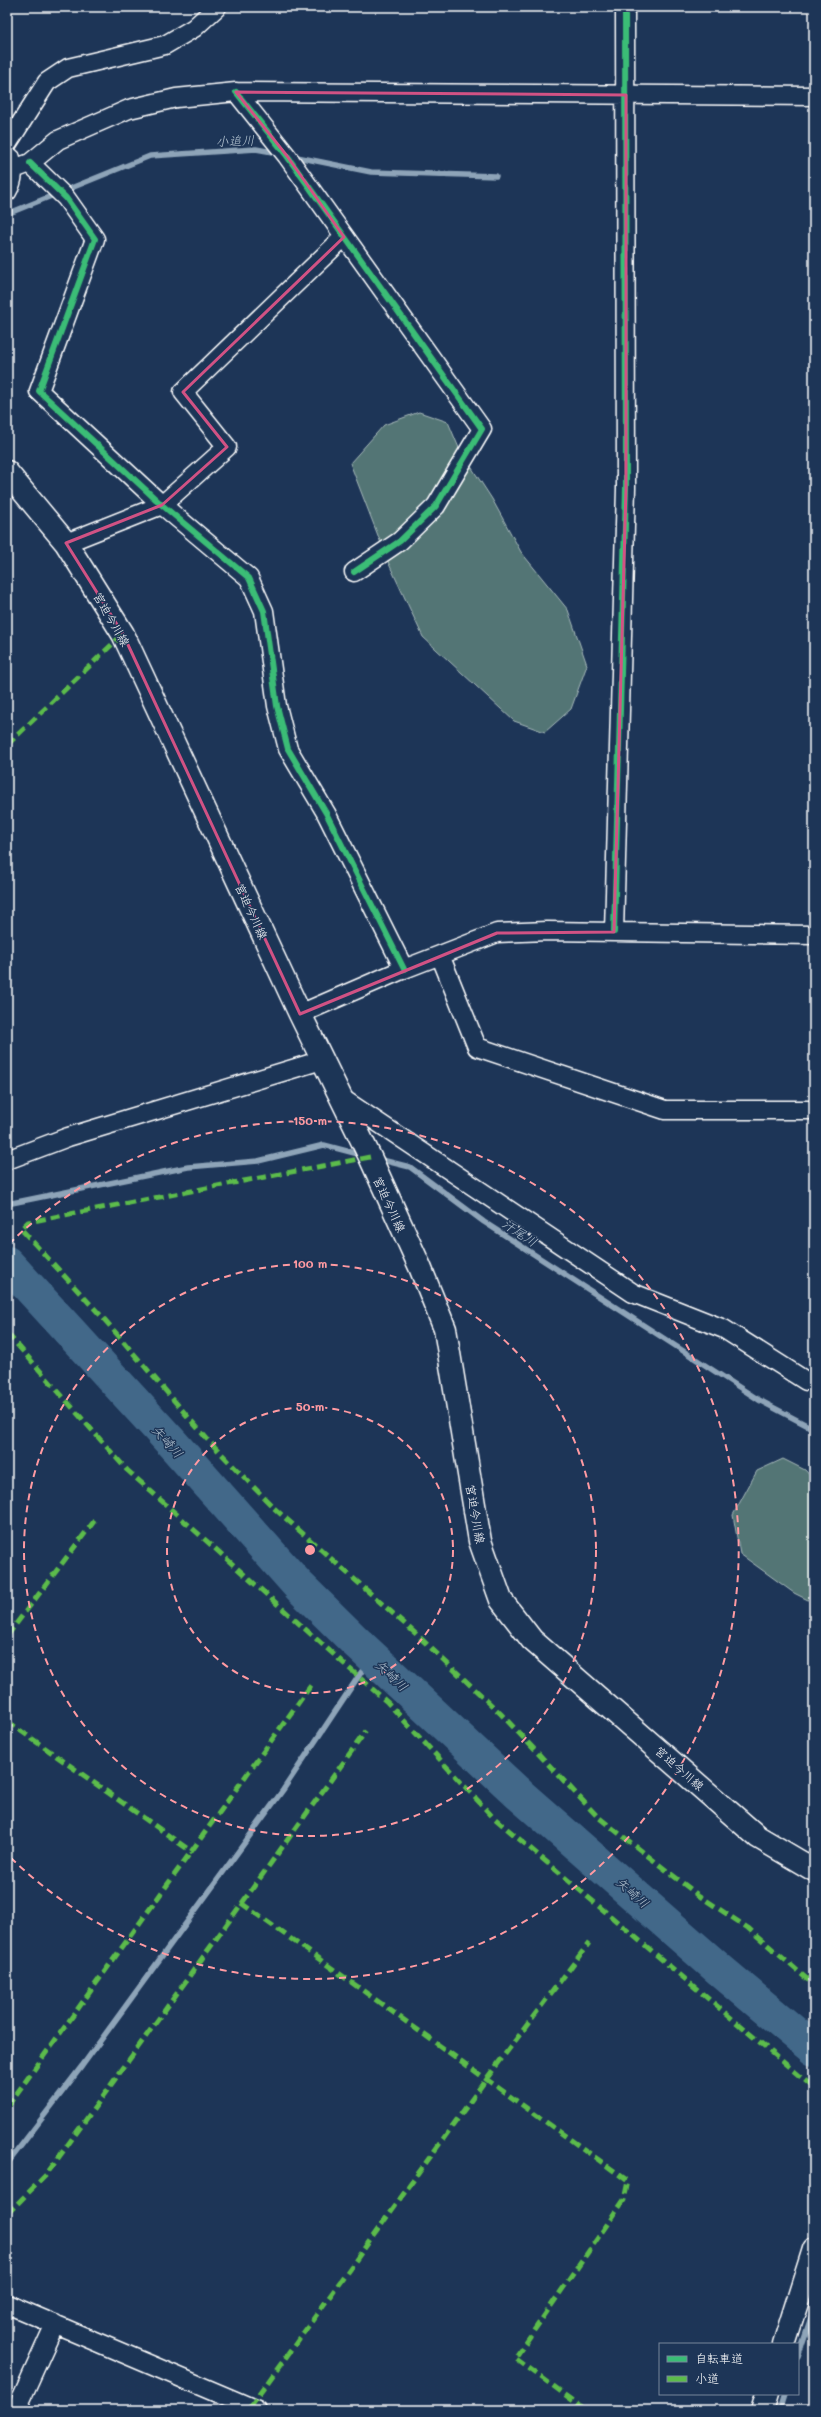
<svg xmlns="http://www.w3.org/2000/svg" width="821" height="2417" font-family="Mali,'Klee One',sans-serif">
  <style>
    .green { fill: #527474; stroke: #a8baba }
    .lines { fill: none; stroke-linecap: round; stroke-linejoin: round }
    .stream { stroke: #8ea4b8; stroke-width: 5.5 }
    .river { stroke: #426889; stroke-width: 34 }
    .street-casing { stroke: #fff; stroke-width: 21 }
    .secondary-casing { stroke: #fff; stroke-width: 25 }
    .street { stroke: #1d3557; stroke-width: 18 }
    .secondary { stroke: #1d3557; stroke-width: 22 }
    .quiet { stroke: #5cbc4b; stroke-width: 5; stroke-dasharray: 10 5; stroke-linecap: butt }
    .cycleway-casing { stroke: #1d3557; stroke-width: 8 }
    .cycleway { stroke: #3abd76; stroke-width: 6 }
    .marked { fill: none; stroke: #d15284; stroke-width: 3; stroke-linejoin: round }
    .ring { fill: none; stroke: #ff9aa2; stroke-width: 2; stroke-dasharray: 7 5 }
    .labels { text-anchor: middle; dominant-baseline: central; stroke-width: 3; stroke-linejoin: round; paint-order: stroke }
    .street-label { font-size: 12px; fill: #fff; stroke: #1d3557 }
    .water-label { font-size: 13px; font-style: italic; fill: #b3c3d0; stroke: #1d3557 }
    .centre { fill: #ff9aa2; stroke: #1d3557; stroke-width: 2 }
    .ring-label { font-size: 12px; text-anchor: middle; font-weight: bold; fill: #ff9aa2; stroke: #1d3557; stroke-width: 3; stroke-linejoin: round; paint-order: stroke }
  </style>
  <rect width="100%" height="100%" fill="#1d3557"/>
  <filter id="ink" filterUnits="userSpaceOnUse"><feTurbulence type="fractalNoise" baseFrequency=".025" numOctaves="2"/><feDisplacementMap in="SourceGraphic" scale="8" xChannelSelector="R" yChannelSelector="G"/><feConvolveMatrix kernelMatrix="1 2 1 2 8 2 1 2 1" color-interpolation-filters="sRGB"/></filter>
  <g filter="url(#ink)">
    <path class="green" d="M419 412 448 422 459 448 492 499 521 552 568 610 587 665 571 709 545 732 514 721 423 637 389 564 350 463 384 425Z
      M783 1459 805 1470 814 1480V1603L794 1593 740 1554 733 1515 757 1471Z"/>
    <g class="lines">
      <path class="stream" d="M292 156 371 172 496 176
        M7 214 150 156 256 149 278 153
        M378 1159 410 1167 484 1222 759 1400 814 1429
        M7 1204 188 1167 258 1161 324 1145 362 1155
        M7 2164 82 2066 283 1790 372 1656
        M798 2357 814 2310
        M780 2410 785 2394"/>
      <path class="river" d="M7 1263 171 1442 299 1586 355 1641 520 1795 720 1970 814 2049"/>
      <defs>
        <path id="street" d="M236 92 287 156 482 429 436 506 400 541 354 572
          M8 143 47 82 68 68 165 45 194 28 217 7
          M30 163 66 198 95 239 39 391 162 505 249 578 264 611 277 706 288 749 326 813 404 969
          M14 169 30 163 58 140 129 109 176 98 236 92 814 96
          M7 192C14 180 14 171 11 158
          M66 543 162 505 227 447 183 392 344 237
          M614 932 626 488 625 7
          M440 955 477 1047 665 1110H814
          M300 1014 404 969 497 933 547 931 814 935
          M340 1097 633 1293 724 1329 806 1381H814
          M7 1160 68 1137 322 1060
          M7 2304 257 2410
          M16 2410 55 2324"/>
        <path id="secondary" d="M7 472 66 543 123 634 300 1014 370 1157 420 1267 445 1329 480 1541 501 1600 532 1640 758 1837 814 1870
          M784 2344 814 2249
          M762 2410 767 2394"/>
      </defs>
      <use href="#street" class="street-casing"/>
      <use href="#secondary" class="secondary-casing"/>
      <use href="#street" class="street"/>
      <use href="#secondary" class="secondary"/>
      <path class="quiet" d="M7 745 123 634
        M370 1157 28 1222 21 1229 104 1319 207 1439 274 1508 415 1633 501 1714 598 1817 698 1895 748 1928 814 1985
        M7 1333 127 1470 387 1702 492 1816 814 2088
        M7 1636 95 1520
        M7 1721 192 1852
        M241 1903 628 2181 624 2200 515 2358 586 2410
        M7 2107 312 1684
        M7 2214 46 2175 366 1731
        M250 2407 487 2078 589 1943"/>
      <defs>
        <path id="cycleway" d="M236 92 287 156 482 429 436 506 400 541 354 572
          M30 163 66 198 95 239 39 391 162 505 249 578 264 611 277 706 288 749 326 813 404 969
          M614 932 626 488 625 7"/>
      </defs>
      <use href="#cycleway" class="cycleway-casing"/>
      <use href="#cycleway" class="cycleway"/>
    </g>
  </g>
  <path class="marked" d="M236 92 626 95V488L614 932 497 933 300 1014 123 634 66 543 162 505 227 447 183 392 344 237 287 156Z"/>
  <g class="ring">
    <circle cx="310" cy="1550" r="143"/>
    <circle cx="310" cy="1550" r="286"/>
    <path d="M9 1244A429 429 0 1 1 9 1856"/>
  </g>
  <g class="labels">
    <g class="street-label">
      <text transform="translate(112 619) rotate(60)">宮迫今川線</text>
      <text transform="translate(252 911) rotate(65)">宮迫今川線</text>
      <text transform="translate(390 1204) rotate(65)">宮迫今川線</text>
      <text transform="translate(476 1514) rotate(80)">宮迫今川線</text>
      <text transform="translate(680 1768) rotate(41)">宮迫今川線</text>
    </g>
    <g class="water-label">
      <text transform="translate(235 140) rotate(-2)">小追川</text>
      <text transform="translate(520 1232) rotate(33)">汗尾川</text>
      <text transform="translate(168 1441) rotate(48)">矢崎川</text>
      <text transform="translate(392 1675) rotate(43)">矢崎川</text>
      <text transform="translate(633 1892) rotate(41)">矢崎川</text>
    </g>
  </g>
  <circle cx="310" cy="1550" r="6" class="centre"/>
  <g class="ring-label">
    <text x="310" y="1125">150 m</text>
    <text x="310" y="1268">100 m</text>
    <text x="310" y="1411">50 m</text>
  </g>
  <rect width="821" height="2417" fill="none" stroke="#1d3557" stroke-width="24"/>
  <rect x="12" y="12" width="797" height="2393" fill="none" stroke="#fff" stroke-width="1.5" filter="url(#ink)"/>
  <rect x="659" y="2343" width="140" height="52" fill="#1d3557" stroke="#77869a"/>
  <rect x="667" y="2356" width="20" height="6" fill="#3abd76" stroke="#77869a"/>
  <text x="695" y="2363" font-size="12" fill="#ffffff">自転車道</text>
  <rect x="667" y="2376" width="20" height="6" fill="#5cbc4b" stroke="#77869a"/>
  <text x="695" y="2383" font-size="12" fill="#ffffff">小道</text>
</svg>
